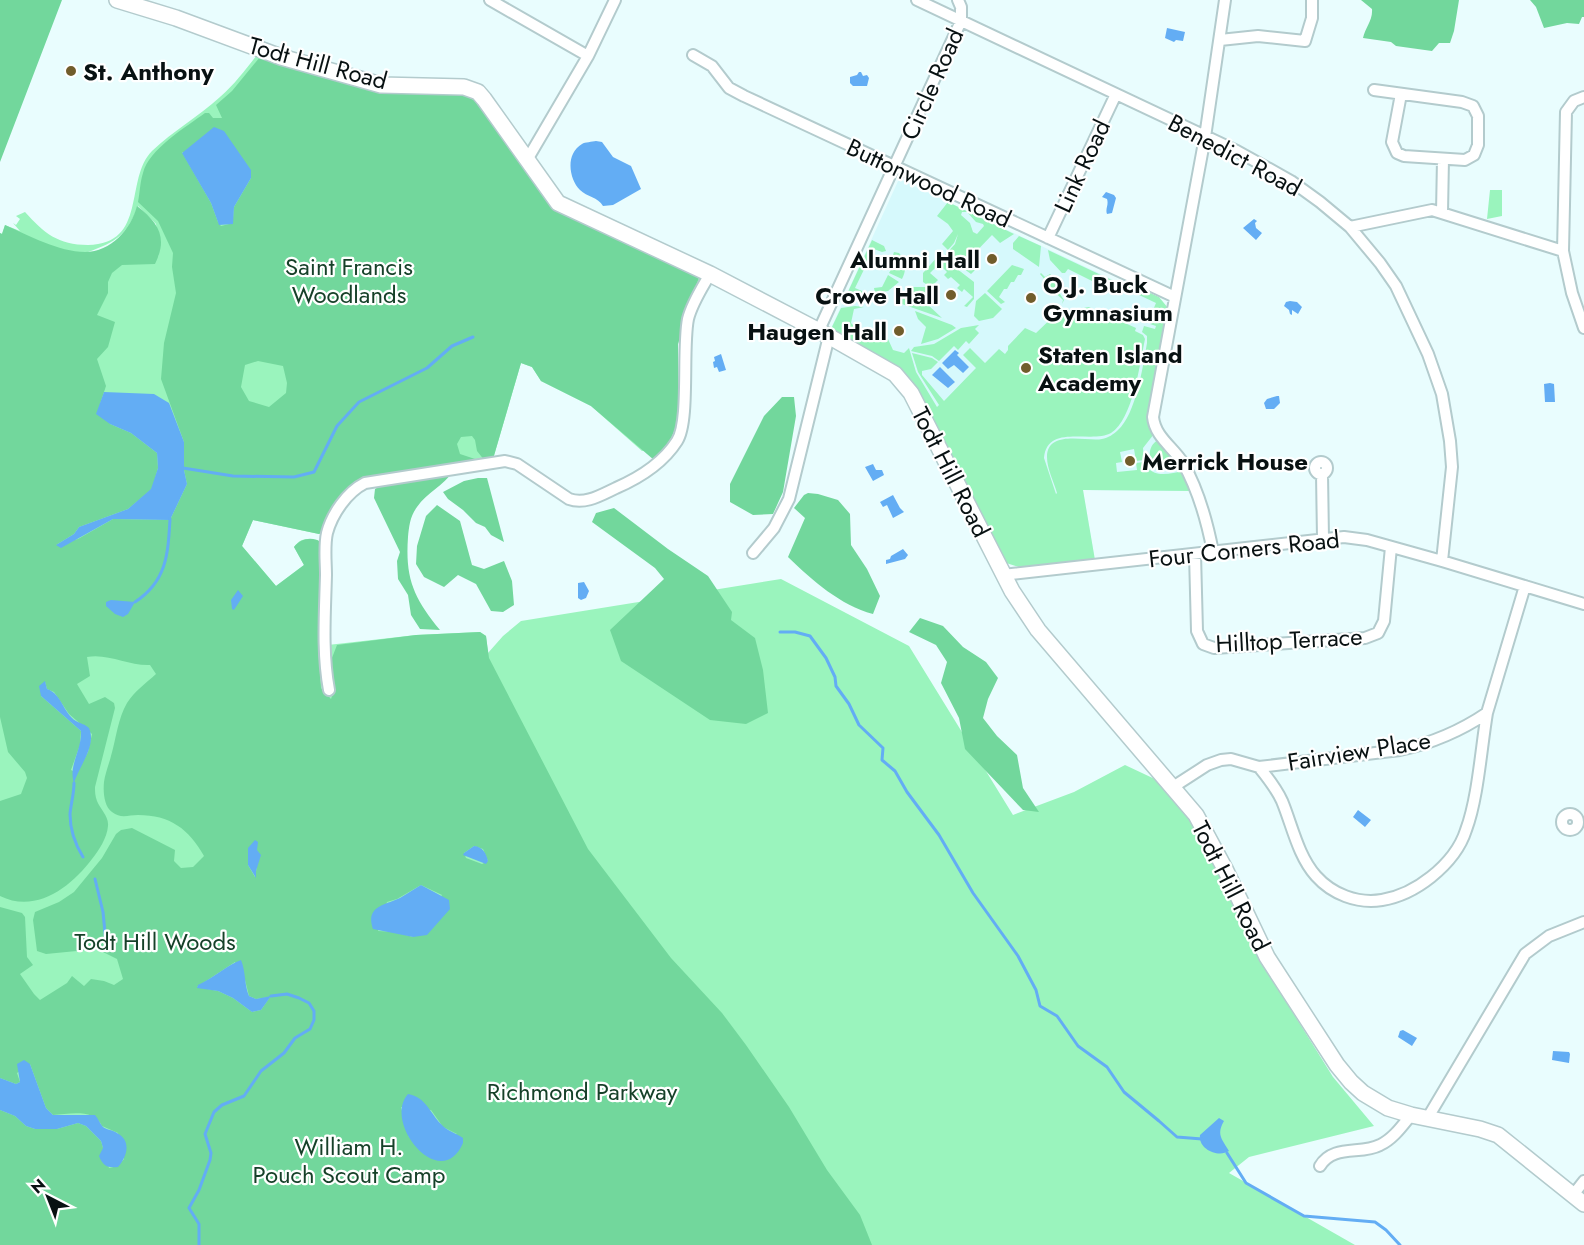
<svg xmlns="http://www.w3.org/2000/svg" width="1584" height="1245" font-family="Jost,sans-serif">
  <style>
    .built { fill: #d6f9fc }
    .green { fill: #9af4bd; fill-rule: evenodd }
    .forest { fill: #72d79c; fill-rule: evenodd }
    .water { fill: #63adf4 }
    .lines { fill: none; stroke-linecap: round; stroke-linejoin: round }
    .stream { stroke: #63adf4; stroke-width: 3 }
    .street-casing { stroke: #b3cbcd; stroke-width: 14 }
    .secondary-casing { stroke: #b3cbcd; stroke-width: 18 }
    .street { stroke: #fff; stroke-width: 10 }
    .secondary { stroke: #fff; stroke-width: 15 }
    .poi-dot { fill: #715d2c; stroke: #fff; stroke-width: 2 }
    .labels { text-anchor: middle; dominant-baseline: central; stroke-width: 4.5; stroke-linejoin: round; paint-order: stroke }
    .street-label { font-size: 24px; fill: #081112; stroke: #fff }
    .poi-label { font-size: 24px; font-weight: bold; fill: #081112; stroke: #fff; text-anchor: start }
    .park-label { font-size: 24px; fill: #164129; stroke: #fff }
  </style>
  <rect width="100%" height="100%" fill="#e9fdfe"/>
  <path class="built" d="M899 179 1156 300 1163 310 1141 417 1152 436 1158 440 1178 461 1193 491 1083 490 1094 555 923 394 832 326Z"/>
  <path class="green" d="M257 55 336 81 383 90 474 100 543 192 700 279 682 329 678 344 679 390 669 443 642 451 591 406 541 381 532 367 521 363 493 459 382 474 362 479 319 534 253 520 242 546 276 586 304 565 294 547C301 537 307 539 318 540L322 563 319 646 416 635 480 632 486 636 488 653 503 636 521 621 781 579 909 646 1013 815 1074 792 1125 765 1159 781 1180 805 1197 830 1259 958 1333 1077 1374 1126 1249 1157 1229 1173 1355 1245H0V233L2 234 5 225 20 231 13 223 16 225 20 219 16 216 25 212C44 233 58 245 88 245 148 244 124 179 152 151 173 131 199 116 220 97 235 84 245 70 257 55ZM138 206 156 224 159 252 158 257 88 252C116 242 127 235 138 206Z
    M1490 190H1502V216L1487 219Z
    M948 202 1014 234 1000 243 992 235 968 260 976 269 971 274 945 255 955 244 958 234 954 243 948 250 942 244 953 231 948 224 937 216ZM962 212H967L976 222 983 224 984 226 977 234 973 232 970 223 961 215Z
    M1019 236 1041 246 1039 267 1013 249V243Z
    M872 240 884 246 886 251 882 252 874 249 855 288 862 291 863 294 846 296Z
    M1048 250 1103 276 1112 280 1108 286 1104 287 1068 269 1065 273H1062L1050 260Z
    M894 252 899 253C906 261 907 269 902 279L889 273 897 259 893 255Z
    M939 255 974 282V299L967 307 964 306 973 297 964 289 962 292 957 288 960 285 951 277 948 279 944 275 947 272 939 264 930 273 938 280 934 284H926L923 282V273Z
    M1012 265 1024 269 1021 275H1018L1014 282H1011L1007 289H1004L999 297 1005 302 1001 304 987 291Z
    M1041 273 1045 277 1050 274 1062 285 1060 294 1064 300 1062 304 1063 300 1044 282 1045 280 1040 274Z
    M888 275 899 282 888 291 875 293 874 288 882 287Z
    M1119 280H1122L1123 285 1127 286 1130 284 1159 297 1168 308 1148 414V423L1154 434 1143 448 1144 460 1136 461 1134 449 1120 452 1122 462 1116 463 1117 472 1137 470 1136 463 1144 462C1152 479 1168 474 1184 471L1193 491 1083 490 1095 560 1019 567 1003 562 919 397 831 329 841 308 855 306 864 307 854 309 851 323 858 330 867 332 868 328 888 339 893 350 904 353 909 348 916 372 937 407 939 405 918 372 912 353 932 358 938 362 931 369 922 371V375L944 401 976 368 963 355 970 348 985 363 999 349 1005 354 1008 350V346L1025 328 1036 333 1057 313 1070 316 1078 309 1089 307 1136 328 1135 331 1143 335 1145 339C1140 363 1133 419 1111 433 1092 444 1047 423 1044 458L1056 494 1057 493C1054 482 1047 469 1047 457 1047 429 1087 442 1102 439 1108 438 1114 434 1118 430 1136 414 1143 366 1147 343V336L1142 332 1144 326 1155 329 1156 326 1150 324 1152 323 1155 313 1153 310 1156 303 1118 285Z
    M912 287H934L937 290 926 303 942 318 902 304 901 299Z
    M985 293 1002 309 993 318 979 321 974 316 976 301Z
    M915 311 952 325 956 328 938 339 921 344 926 327 918 319Z
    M979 325 975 329 979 333 969 344 966 341 958 350 954 346 939 361 932 356 911 351 914 347 934 344 961 328Z
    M1158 440 1178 464 1176 466 1158 469C1147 462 1147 446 1158 440Z"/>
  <path class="forest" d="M0 0H62L0 162Z
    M1361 0H1459L1454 31 1450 43H1439L1432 51 1396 46 1391 42 1363 38C1365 28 1373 20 1372 9Z
    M1530 0H1584V17H1582L1579 24 1567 23 1544 28 1536 7Z
    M260 57 336 81 383 90 462 94 474 100 482 107 543 192 699 277 678 344V423L669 443 654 460 591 406 541 381 532 367 521 363 493 459 485 461 477 451 475 440 472 436 461 437 457 444 460 454 475 459 478 463 382 474 362 479 323 533 319 534 253 520 242 546 276 586 304 565 294 547C301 538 313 536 322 543L318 647 321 688 331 699 334 690 330 663 337 645 416 635 480 632 486 636 489 658 588 849 671 958 722 1013 746 1045 789 1107 827 1170 860 1215 872 1245H0V1110L15 1116 26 1126 35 1129H57L78 1123 86 1126 101 1141 109 1168 118 1166 124 1159 118 1133 102 1126C94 1108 69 1114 53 1115L46 1108 30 1064 17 1073 20 1082 16 1084 0 1078V907L22 913 25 917 27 957 33 965 20 974 34 994 40 1000 67 983 72 976 84 986 91 979 104 981 114 985 123 979 117 959 97 949 46 954 37 951 33 920 35 912 59 902 74 892 102 858 116 834 121 830 132 828 175 850 174 861 181 868 193 867 204 856C189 829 170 815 138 815 128 815 121 819 112 812 104 806 103 792 104 782 105 774 109 764 111 756 116 739 118 718 127 703 134 692 146 683 156 674L150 665C129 666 108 653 87 657L90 676 77 684 89 704 105 697 114 703 115 708 95 787C95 791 95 796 97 801 100 809 109 816 108 826 107 838 99 850 92 859 71 887 36 914 0 896V801L21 794 27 778 25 772 8 752 0 717V233L2 234 5 225C28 235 59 252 85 252 111 252 131 229 137 206 159 223 168 238 155 264L122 265 112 273 108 282V293L97 315 115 322 108 347 97 359 106 386 100 404 110 424 131 433 157 453 158 468 152 489 128 509 79 527 74 534 56 545 78 539 113 519 170 520 187 484 184 470V442L161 379 164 343 176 293 172 267 173 253 158 221 138 202C140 192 140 182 143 173 149 149 186 127 205 113H209L213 118H222L216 105 232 91ZM182 152 251 178 234 207 233 218 229 224 221 226 218 222 211 203ZM258 361 283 366 287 383 286 393 269 407 249 401 241 387 245 365ZM45 682 47 689 54 692 69 714 92 734 88 752 77 773 71 770 80 745 81 731 41 696ZM474 846 483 849 488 861 482 864 466 858 464 853ZM249 853 258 860 255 877 248 865ZM421 885 442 895 413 937 395 932 378 931 387 902 397 899ZM235 962 245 980 249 996 256 999 270 997 261 1010 252 1012 233 998 218 991 197 987ZM401 1107 431 1110 443 1127 457 1134 409 1137Z
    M782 397H794L796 416 783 492 773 514 753 515 730 502V484L764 416Z
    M453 471C444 486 427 492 417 507 410 516 409 527 408 537 405 579 414 598 440 630L420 629 411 615 408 595 398 579 397 561 400 552 374 498 375 489 385 483Z
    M478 478H487L504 542 491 535 485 527 476 523 463 510 448 499 443 492 464 481Z
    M808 493 818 494 838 500 850 514 851 545 867 569 880 596 873 614C840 605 813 581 788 557L805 518 794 508 804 495Z
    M437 505 460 521 472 565 484 569 504 561 512 581 514 605 503 612 491 611 476 584 458 575 444 587 424 577 416 564 417 546 426 516Z
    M614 508 668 549 708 576 732 612 731 620 755 638 763 670 768 713 746 724 710 720 621 661 610 630 664 579 655 568 592 522 596 513Z
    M920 618 943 626 963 647 986 662 998 678 988 699 983 718 997 736 1017 755 1023 788 1039 812 1023 810 965 749 959 718 941 683 947 662 936 645 909 632Z"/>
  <path class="water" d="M1167 28 1185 32 1183 41 1176 40 1174 42 1165 38Z
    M859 72H861L863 76 867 75 869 78 867 86H853L850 83V77L857 75Z
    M214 127 224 131 251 170V178L234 207 233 224 219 225 211 203 182 153Z
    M596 141 602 142 613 157 631 166 641 189 613 205 603 206C598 197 587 197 580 190 569 179 565 154 582 144 585 142 592 142 596 141Z
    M1106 192 1114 195 1116 198 1112 213 1107 214C1105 209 1109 205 1107 199L1102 197Z
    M1254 219 1257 221 1255 223 1256 228 1262 233 1256 240 1243 228Z
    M1290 301 1297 302 1302 307 1298 314 1292 310V315L1290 314 1289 310 1284 306 1286 302Z
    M955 350 959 353 957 355 969 367 963 373 954 365 948 369 942 363Z
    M721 354 726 370 719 372 717 367 714 368 713 362 715 361 714 357Z
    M940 367 955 382 948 388 932 375Z
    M1550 383 1554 384 1555 402H1545L1544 384Z
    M104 392 154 394 169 403 184 442V470L187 484 170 520 113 519 61 548 56 545 74 534 79 527 128 509 151 489 158 468 157 453 131 433 110 424 96 414Z
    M1277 396H1279L1280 403 1274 409H1266L1264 403 1267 399Z
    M873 464 876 470H882L884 475 873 481 865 467Z
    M893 495 900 508 904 512 893 518 887 505 883 507 880 502Z
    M903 549 908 555 905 559 886 564V560L890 559 891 556Z
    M584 582 589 591 586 598 581 600 578 598V583Z
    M238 590 243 596 234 610 232 609 231 600Z
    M111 600 135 602 128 614 123 617 115 614 106 606V602Z
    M45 681 47 689C62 694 63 713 76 721 81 724 85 724 89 728 97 746 79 766 74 783 68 766 82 750 81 731L41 696 39 686Z
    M1358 810 1371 820 1365 827 1353 817Z
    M255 840 258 842 257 850 261 855 256 871V878L248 865V848Z
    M474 846C483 847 486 853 488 861L486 864 463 855 464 853Z
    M421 885 449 900 450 909 427 935 413 937 373 929C365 906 385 905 400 898 407 894 414 889 421 885Z
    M241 960C246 972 244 984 249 996L256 999 271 996 261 1010 252 1012 233 998 218 991 197 988 198 985C214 978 227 965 241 960Z
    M1403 1030 1417 1038 1412 1046 1398 1037 1400 1031Z
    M1553 1051 1569 1052 1570 1054 1569 1063 1552 1060Z
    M24 1060 30 1064 46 1108 53 1115H95C98 1118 100 1124 103 1127 107 1130 113 1130 117 1133 132 1141 127 1157 118 1167 107 1168 103 1166 99 1156L103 1148 101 1141 86 1126 78 1123 57 1129H35L26 1126 15 1116 0 1110V1078L16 1084 20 1082 17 1064Z
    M408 1094C426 1097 430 1113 441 1124 447 1131 456 1133 463 1138V1143C441 1194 382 1123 408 1094Z
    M1219 1118 1224 1121C1216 1135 1222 1139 1229 1151 1218 1158 1198 1149 1200 1135Z"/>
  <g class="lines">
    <path class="stream" d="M183 468 233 476 294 477 314 472 337 426 359 402 427 368 452 346 473 337
      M135 602C167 581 168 554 170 519
      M780 632H795L810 636 826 658 835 677 836 686 849 704 859 725 883 748 882 760 895 771 907 792 939 835 973 893 1018 956 1036 990 1040 1006 1057 1016 1078 1046 1107 1067 1124 1092 1159 1121 1177 1137 1202 1139
      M74 783C74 794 71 803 70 814 70 829 75 844 83 857
      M95 879 103 912 106 943
      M1227 1153 1246 1183 1304 1216 1375 1222 1386 1230 1400 1245
      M199 1245V1224L189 1208 199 1190 210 1160 211 1153 205 1134 214 1112 222 1105 244 1096 261 1071 284 1053 295 1038 310 1029 314 1020V1011L309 1003 299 998 287 994 271 996"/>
    <defs>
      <path id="street" d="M490 0 588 56
        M917 0 1237 151 1291 181 1320 202 1350 227 1380 263 1396 286 1428 354 1442 394 1450 441 1452 467 1442 561
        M1220 40 1258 36 1305 41 1312 18V0
        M693 55 712 66 729 88 744 96 1175 297
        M1374 90 1462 102 1473 106 1478 116V145L1474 155 1465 160 1404 156 1397 153 1392 142 1401 94
        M1584 97 1574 101 1566 112 1563 251 1572 293 1584 328
        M527 160 588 56 615 0
        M1442 212 1443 159
        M1350 227 1432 210 1563 251
        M1048 238 1116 94
        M819 330 961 21V7L958 0
        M1315 468a6 6 0 1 1 12 0a6 6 0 1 1-12 0Z
        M1322 474 1323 538
        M1213 552C1207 521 1199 491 1183 463 1173 447 1155 437 1153 417L1205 137 1225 0
        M753 553 774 528 789 499 829 336
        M1195 554 1197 631 1203 644 1214 648 1365 638 1378 633 1384 621 1391 547
        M1003 575 1344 537 1367 540 1442 561 1584 604
        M329 690C322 652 325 614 326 575 326 562 324 546 327 533 332 514 347 492 365 483L505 461 517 464 569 499C585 505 601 495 616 488 639 478 663 463 677 441 690 421 682 348 688 319 692 303 702 288 710 274
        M1259 767C1268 778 1276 788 1282 801 1292 825 1298 856 1316 876 1332 894 1357 904 1382 900 1400 897 1416 889 1431 877 1446 865 1460 849 1466 830 1478 798 1481 749 1487 713
        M1173 787 1207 765 1221 760 1231 759 1259 767 1400 750C1433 743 1459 732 1487 713L1525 586
        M1562 822a8 8 0 1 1 16 0a8 8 0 1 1-16 0Z
        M1427 1119 1525 954 1549 936 1584 922
        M1320 1166C1333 1144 1361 1155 1380 1145 1393 1139 1402 1126 1411 1115
        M1573 1195 1584 1181"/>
      <path id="secondary" d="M117 0 176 18 281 57 381 85 464 87 478 92 484 99 558 203 710 274 823 333 895 374 911 393 1012 591 1038 630 1196 815 1225 869 1267 957 1337 1065 1351 1082 1363 1093 1388 1108 1411 1115 1480 1129 1498 1135 1584 1204"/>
    </defs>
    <use href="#street" class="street-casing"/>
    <use href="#secondary" class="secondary-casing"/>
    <use href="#street" class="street"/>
    <use href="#secondary" class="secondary"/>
  </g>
  <g class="poi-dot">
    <circle cx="71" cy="71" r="6"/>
    <circle cx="992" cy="259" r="6"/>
    <circle cx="951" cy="295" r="6"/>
    <circle cx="1031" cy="298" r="6"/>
    <circle cx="899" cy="331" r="6"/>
    <circle cx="1026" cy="368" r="6"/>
    <circle cx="1130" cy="461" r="6"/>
  </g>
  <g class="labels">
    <g class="street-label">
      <text transform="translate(318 63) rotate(15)">Todt Hill Road</text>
      <text transform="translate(932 84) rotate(-66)">Circle Road</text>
      <text transform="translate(1235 155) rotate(28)">Benedict Road</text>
      <text transform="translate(1082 166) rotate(-65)">Link Road</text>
      <text transform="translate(929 183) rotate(25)">Buttonwood Road</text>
      <text transform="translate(951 472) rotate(63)">Todt Hill Road</text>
      <text transform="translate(1244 549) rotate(-6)">Four Corners Road</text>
      <text transform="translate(1289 640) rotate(-3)">Hilltop Terrace</text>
      <text transform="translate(1359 751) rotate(-9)">Fairview Place</text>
      <text transform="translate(1231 886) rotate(63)">Todt Hill Road</text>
    </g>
    <g class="poi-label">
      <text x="83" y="71">St. Anthony</text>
      <text x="980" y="259" text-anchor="end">Alumni Hall</text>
      <text x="1043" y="284">O.J. Buck<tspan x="1043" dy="28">Gymnasium</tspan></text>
      <text x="939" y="295" text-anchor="end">Crowe Hall</text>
      <text x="887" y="331" text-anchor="end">Haugen Hall</text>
      <text x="1038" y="354">Staten Island<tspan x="1038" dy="28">Academy</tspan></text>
      <text x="1142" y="461">Merrick House</text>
    </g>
    <g class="park-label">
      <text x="349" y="266">Saint Francis<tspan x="349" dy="28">Woodlands</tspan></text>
      <text x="155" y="941">Todt Hill Woods</text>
      <text x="582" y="1091">Richmond Parkway</text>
      <text x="349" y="1146">William H.<tspan x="349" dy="28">Pouch Scout Camp</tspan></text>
    </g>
  </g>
  <g transform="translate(48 1197) rotate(318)" stroke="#ffffff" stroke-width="4.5" paint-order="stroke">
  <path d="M0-4.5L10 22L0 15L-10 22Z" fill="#081112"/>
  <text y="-9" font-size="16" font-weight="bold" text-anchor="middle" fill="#081112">N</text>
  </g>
</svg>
